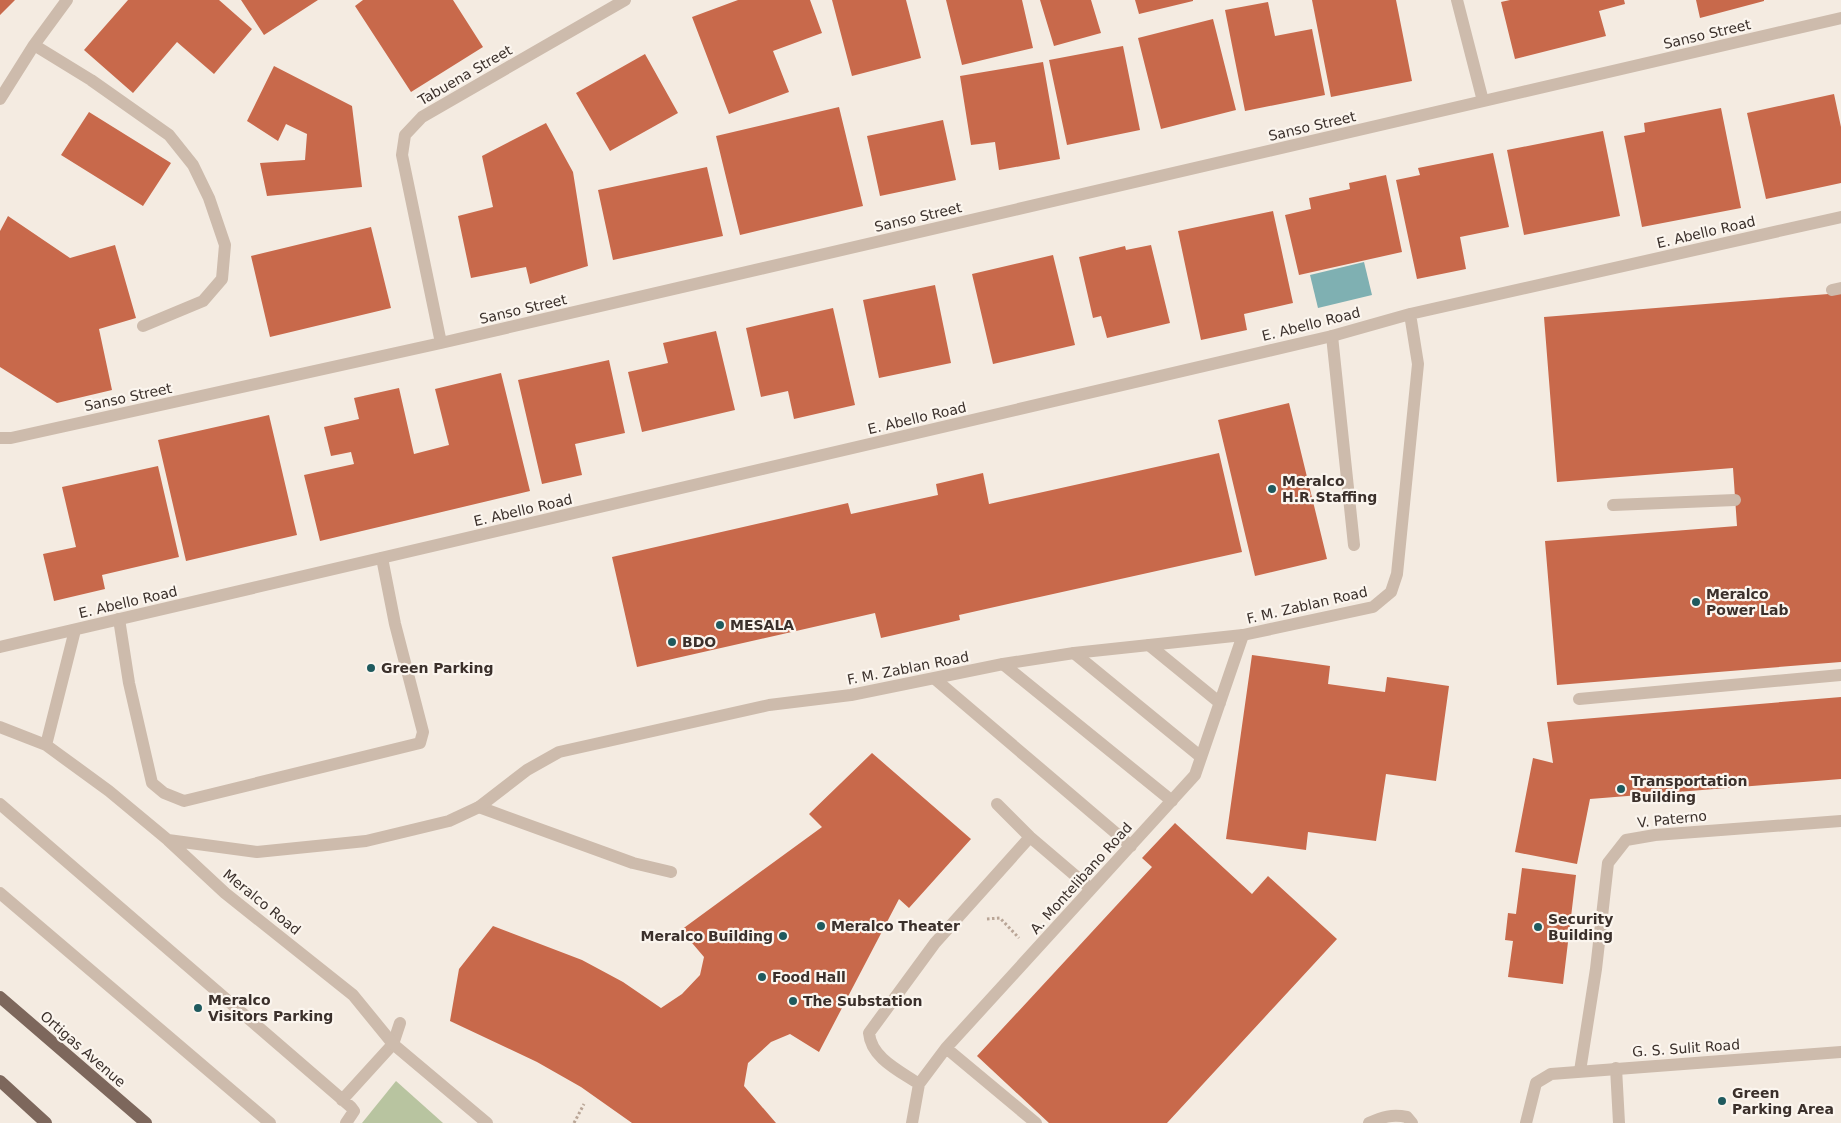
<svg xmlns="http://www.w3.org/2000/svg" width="1841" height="1123" font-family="'DejaVu Sans',sans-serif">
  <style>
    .green { fill: #b8c4a0 }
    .water { fill: #7fb0b2 }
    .building { fill: #c8694b }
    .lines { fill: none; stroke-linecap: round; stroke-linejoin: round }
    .path { stroke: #b9a596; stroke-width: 3; stroke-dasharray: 2.5 2.5; stroke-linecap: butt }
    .service { stroke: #cdbbac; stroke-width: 12 }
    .minor { stroke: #cdbbac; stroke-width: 12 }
    .primary { stroke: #7d675c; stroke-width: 12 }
    .poi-dot { fill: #1f5a5e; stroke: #fbf5ee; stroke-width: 2 }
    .labels { text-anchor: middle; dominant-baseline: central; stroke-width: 4.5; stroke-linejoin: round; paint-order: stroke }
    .street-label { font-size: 14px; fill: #3b302b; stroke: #fbf5ee }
    .poi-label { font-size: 14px; font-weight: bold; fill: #3b302b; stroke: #fbf5ee; text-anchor: start }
  </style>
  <rect width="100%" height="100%" fill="#f4ebe1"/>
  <path class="green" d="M396 1081 443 1123H362Z"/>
  <path class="water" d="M1364 262 1372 295 1318 308 1310 275Z"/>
  <path class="building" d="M0 0H15L0 15Z
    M128 0H219L252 29 214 74 177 42 133 93 84 50Z
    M241 0H318L264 35Z
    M363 0H453L483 47 411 92 355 6Z
    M738 0H810L822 33 773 51 789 92 729 114 692 17Z
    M832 0H906L921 58 852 76Z
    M946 0H1022L1033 48 962 65Z
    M1040 0H1091L1101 33 1054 46Z
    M1135 0H1193V1L1139 14Z
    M1312 0H1396L1412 81 1331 97Z
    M1510 0H1624L1625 4 1599 11 1606 36 1515 59 1501 2Z
    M1696 0H1764V1L1700 18Z
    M1268 2 1275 36 1312 29 1325 95 1245 111 1225 10Z
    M1213 19 1236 110 1161 129 1138 38Z
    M1123 46 1140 130 1067 145 1049 60Z
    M645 54 678 113 610 151 576 93Z
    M1043 62 1060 159 999 170 995 142 971 145 960 76Z
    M274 66 352 106 362 187 267 196 260 163 305 160 307 134 286 124 278 141 247 121Z
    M1834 94 1841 127V183L1766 199 1747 113Z
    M839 107 863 206 740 235 716 136Z
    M1721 108 1741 208 1642 227 1624 136 1645 132 1644 123Z
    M89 112 171 163 143 206 61 155Z
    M943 120 956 180 880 196 867 136Z
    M546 123 573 172 588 266 530 284 526 267 471 278 458 216 493 207 482 156Z
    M1603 131 1620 216 1524 235 1507 150Z
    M1493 153 1509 227 1460 237 1466 269 1417 279 1396 180 1420 175 1418 168Z
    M707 167 723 236 613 260 598 190Z
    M1386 175 1402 252 1299 275 1285 215 1311 209 1309 198 1350 189 1349 183Z
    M1273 211 1293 303 1244 314 1247 330 1201 340 1178 231Z
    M8 216 70 258 115 245 136 318 99 329 112 390 57 403 0 367V231Z
    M371 227 391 308 270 337 251 256Z
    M1151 245 1170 323 1107 338 1101 316 1093 318 1079 257 1125 246 1126 250Z
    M1053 255 1075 345 993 364 972 274Z
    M935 285 951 363 879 378 863 300Z
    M1841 293V662L1557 685 1545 541 1737 526 1733 468 1557 482 1544 317Z
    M833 308 855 405 794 419 788 391 761 397 746 328Z
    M716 331 735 410 642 432 628 372 668 363 663 343Z
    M609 360 625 433 575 444 582 475 542 484 518 380Z
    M501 373 530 491 320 541 304 475 354 464 351 452 331 456 324 427 359 419 354 398 399 388 414 454 449 445 435 389Z
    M1289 403 1327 559 1255 576 1218 420Z
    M269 415 297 535 186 561 158 440Z
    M1219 453 1242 552 959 615 960 620 881 638 875 613 637 667 612 557 848 503 851 514 938 495 936 484 983 473 989 504Z
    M158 466 179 557 102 575 105 589 54 601 43 554 76 547 62 487Z
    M1252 655 1330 666 1328 684 1385 692 1387 677 1449 686 1436 781 1386 774 1376 841 1308 832 1306 850 1226 839Z
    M1841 697V779L1590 799 1577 864 1515 852 1533 758 1553 763 1547 722Z
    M872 753 971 839 909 908 899 899 819 1052 790 1034 771 1042 748 1063 744 1086 776 1123H632L581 1087 537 1062 450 1021 459 969 493 926 582 960 623 982 661 1008 682 994 700 975 704 957 681 930 822 827 809 814Z
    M1175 823 1252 894 1268 876 1337 939 1167 1123H1049L977 1056 1152 867 1142 858Z
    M1522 868 1576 875 1563 984 1508 977 1513 941 1505 940 1508 913 1516 914Z"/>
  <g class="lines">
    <path class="path" d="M987 919 1000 918 1019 938
      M574 1123 584 1104"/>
    <path class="service" d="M1832 290 1841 288
      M1332 336 1354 545
      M1613 505 1735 500
      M119 619 129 683 152 783 164 793 184 801 420 743 423 732 395 624 382 558
      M1149 645 1220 703
      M1074 653 1201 757
      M1003 664 1172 801
      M935 679 1131 846
      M1579 699 1841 675
      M0 804 351 1107 354 1111 346 1123
      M997 804 1030 837 1091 889
      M479 807 633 863 671 872
      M0 893 270 1123
      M946 1048 1036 1123
      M1616 1068 1619 1123
      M1580 1071 1596 969 1608 863 1626 840 1655 835 1841 821
      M919 1084C900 1071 871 1058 869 1033L935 943 1030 837
      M342 1100 393 1044 400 1023
      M912 1123 919 1084 946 1048 1195 775 1243 635
      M1369 1123C1382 1117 1392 1114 1407 1117L1412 1123"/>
    <path class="minor" d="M1457 0 1483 101
      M34 45 91 80 169 135 193 165 209 198 225 245 222 279 203 301 143 326
      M0 99 34 45 67 0
      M441 343 402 155 405 135 422 117 625 0
      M0 438H11L441 343 1841 18
      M0 647 1332 336 1410 314 1841 217
      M0 727 46 745 109 791 168 840 225 893 353 995 393 1044 487 1123
      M46 745 75 630
      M168 840 257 852 366 841 449 821 479 807 527 770 559 752 769 705 851 695 1003 664 1074 653 1243 635 1373 607 1391 592 1397 574 1418 364 1410 314
      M1526 1123 1536 1083 1551 1074 1841 1052"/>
    <path class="primary" d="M0 997 146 1123
      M0 1081 46 1123"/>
  </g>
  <g class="poi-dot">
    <circle cx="1272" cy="489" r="5"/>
    <circle cx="1696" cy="602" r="5"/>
    <circle cx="720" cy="625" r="5"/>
    <circle cx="672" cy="642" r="5"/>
    <circle cx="371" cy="668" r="5"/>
    <circle cx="1621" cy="789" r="5"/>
    <circle cx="821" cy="926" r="5"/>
    <circle cx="1538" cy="927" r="5"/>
    <circle cx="783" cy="936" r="5"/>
    <circle cx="762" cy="977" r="5"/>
    <circle cx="793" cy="1001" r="5"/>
    <circle cx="198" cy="1008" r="5"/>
    <circle cx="1722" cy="1101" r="5"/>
  </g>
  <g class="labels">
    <g class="street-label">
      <text transform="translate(1707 34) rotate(-13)">Sanso Street</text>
      <text transform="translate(465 75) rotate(-30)">Tabuena Street</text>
      <text transform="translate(1312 126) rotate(-13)">Sanso Street</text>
      <text transform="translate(918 217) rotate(-13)">Sanso Street</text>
      <text transform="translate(1706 232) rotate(-13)">E. Abello Road</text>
      <text transform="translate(523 309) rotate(-13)">Sanso Street</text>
      <text transform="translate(1311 324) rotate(-14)">E. Abello Road</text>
      <text transform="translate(128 397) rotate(-12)">Sanso Street</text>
      <text transform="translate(917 418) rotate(-13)">E. Abello Road</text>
      <text transform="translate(523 510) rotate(-13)">E. Abello Road</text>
      <text transform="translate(128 602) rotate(-13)">E. Abello Road</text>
      <text transform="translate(1307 605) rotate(-13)">F. M. Zablan Road</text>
      <text transform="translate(908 668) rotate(-11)">F. M. Zablan Road</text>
      <text transform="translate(1672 819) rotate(-6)">V. Paterno</text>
      <text transform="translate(1081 878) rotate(-48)">A. Montelibano Road</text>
      <text transform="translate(262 902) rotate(39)">Meralco Road</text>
      <text transform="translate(1686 1048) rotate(-4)">G. S. Sulit Road</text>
      <text transform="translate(83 1049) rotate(41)">Ortigas Avenue</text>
    </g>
    <g class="poi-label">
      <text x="1282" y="481">Meralco<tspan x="1282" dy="16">H.R.Staffing</tspan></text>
      <text x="1706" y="594">Meralco<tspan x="1706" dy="16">Power Lab</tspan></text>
      <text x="730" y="625">MESALA</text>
      <text x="682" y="642">BDO</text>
      <text x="381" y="668">Green Parking</text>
      <text x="1631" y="781">Transportation<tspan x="1631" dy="16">Building</tspan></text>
      <text x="1548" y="919">Security<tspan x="1548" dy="16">Building</tspan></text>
      <text x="831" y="926">Meralco Theater</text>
      <text x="773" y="936" text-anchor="end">Meralco Building</text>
      <text x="772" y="977">Food Hall</text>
      <text x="208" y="1000">Meralco<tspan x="208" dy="16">Visitors Parking</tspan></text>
      <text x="803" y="1001">The Substation</text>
      <text x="1732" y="1093">Green<tspan x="1732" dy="16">Parking Area</tspan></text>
    </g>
  </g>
</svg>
